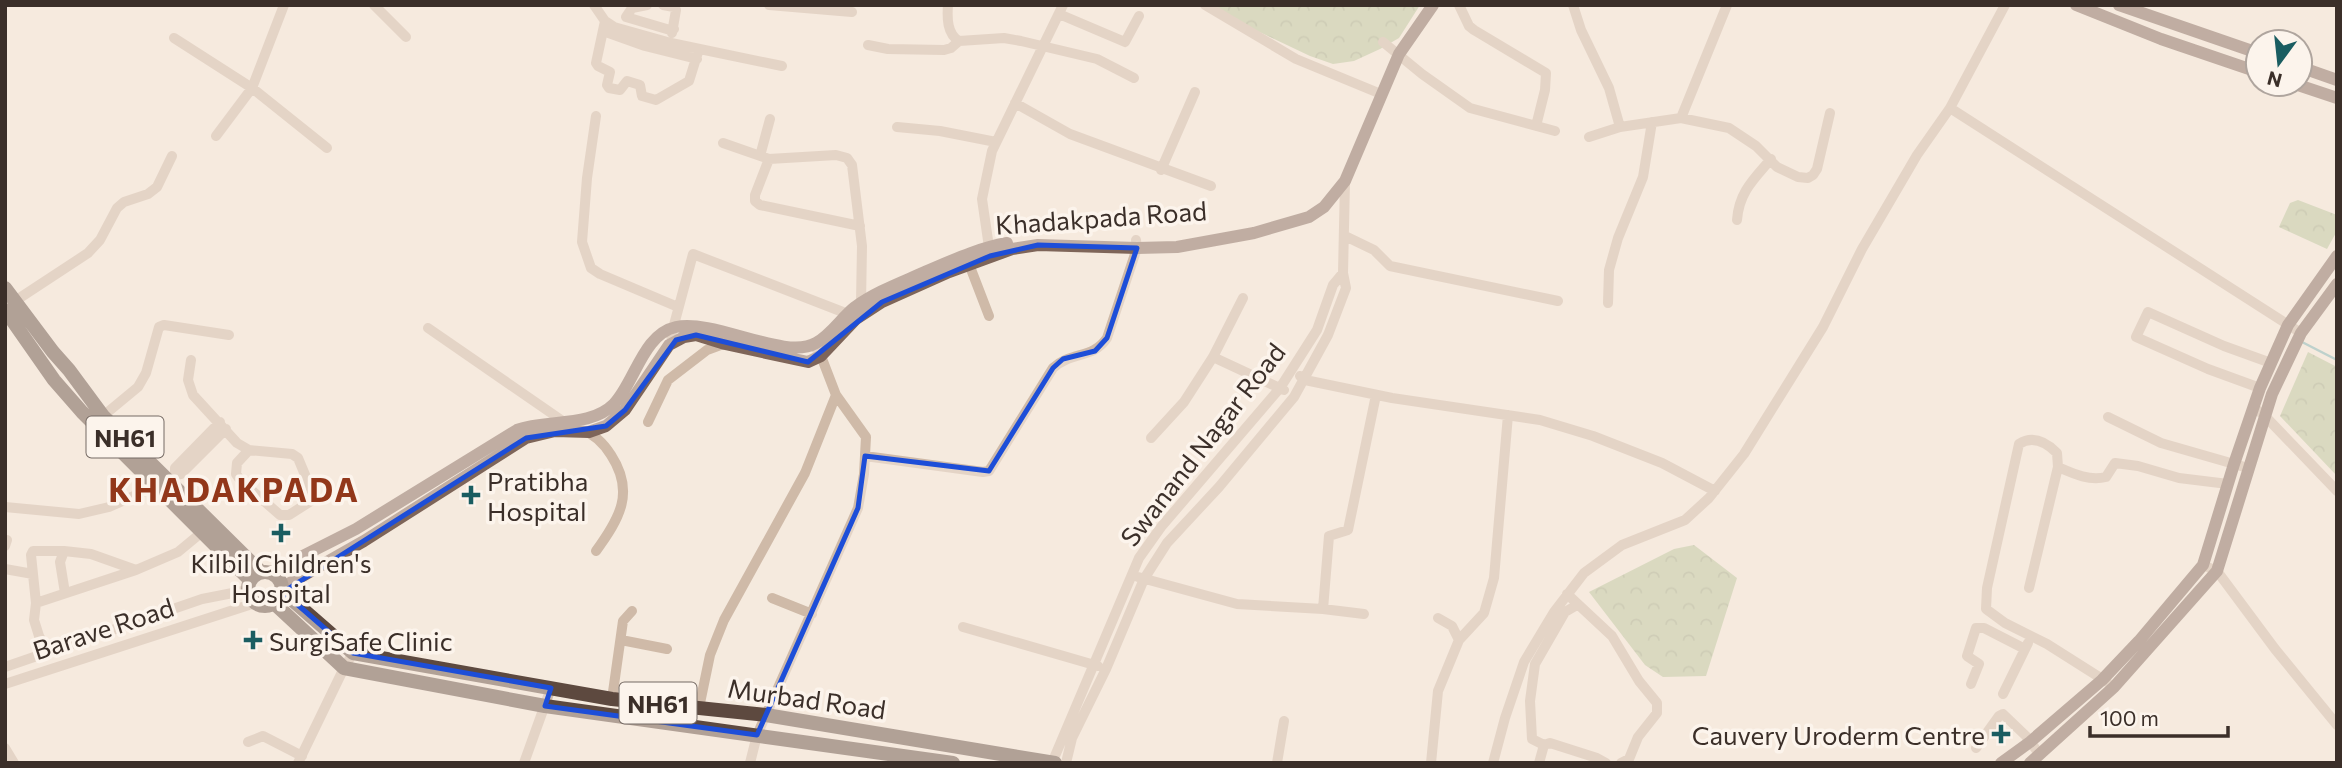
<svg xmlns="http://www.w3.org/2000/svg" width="2342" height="768" font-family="Commissioner,sans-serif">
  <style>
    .park { fill: url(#park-crowns) }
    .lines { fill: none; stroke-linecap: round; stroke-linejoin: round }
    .stream { stroke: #7ab3b5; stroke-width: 2.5 }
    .minor { stroke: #cfbaa8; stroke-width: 10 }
    .major { stroke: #7e6559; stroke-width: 12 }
    .highway { stroke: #5d493f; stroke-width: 14 }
    .marked { fill: none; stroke: #1d4ed8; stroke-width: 5; stroke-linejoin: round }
    .poi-dot { fill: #1a5d61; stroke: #fcf4ec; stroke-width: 2.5 }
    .labels { text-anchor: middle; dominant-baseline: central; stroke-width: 7; stroke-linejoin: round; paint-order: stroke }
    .shield { fill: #fcf4ec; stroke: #756a64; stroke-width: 2 }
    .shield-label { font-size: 24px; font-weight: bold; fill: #3b2f29 }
    .street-label { font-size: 26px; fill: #3b2f29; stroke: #fcf4ec }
    .poi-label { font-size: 26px; fill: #3b2f29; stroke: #fcf4ec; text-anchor: start }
    .district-label { font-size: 33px; font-weight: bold; letter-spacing: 2px; fill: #92371a; stroke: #fcf4ec }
  </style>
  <defs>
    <pattern id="park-crowns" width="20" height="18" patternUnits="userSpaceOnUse" patternTransform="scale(1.75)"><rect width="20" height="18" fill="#b8c69c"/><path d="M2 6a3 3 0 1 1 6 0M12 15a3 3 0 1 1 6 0" fill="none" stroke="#9faa86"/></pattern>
  </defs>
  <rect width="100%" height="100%" fill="#f5eade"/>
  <path class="park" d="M1203 5H1313L1325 7 1330 5H1420L1399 38 1380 49 1354 61 1333 64 1310 56Z
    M2298 200 2337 215V231L2327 249 2279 227 2290 203Z
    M2308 352 2337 367V476L2280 416Z
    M1694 545 1737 578 1706 676 1663 677 1645 665 1589 592 1674 549Z"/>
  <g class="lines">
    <path class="stream" d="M2302 342 2337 360"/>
    <path class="minor" d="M374 5 406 37
      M594 5 605 21 614 27 671 43 782 66
      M647 5 632 8 626 17 670 30 674 29
      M663 5 674 7 676 10 672 33
      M769 5 852 12
      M948 5C947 18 947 34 959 41L1004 38 1021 41 1097 59 1134 78
      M1205 5 1296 59 1381 94
      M1459 5 1469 26 1474 30 1546 73 1545 90 1536 126
      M1573 5 1581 30 1609 88 1620 127
      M1059 14 1125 42 1139 16
      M605 21 596 63 598 66 610 72 607 85 609 88 620 90 627 81 640 85 642 96 656 100 689 81 699 49
      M603 31 645 46 697 59
      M174 38 252 88 327 148
      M1383 42 1422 74 1470 108 1555 131
      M868 45 888 49 944 50 951 48 959 41
      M1015 103 1070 134 1211 186
      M1950 108 2301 333
      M596 116 587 178 582 242 591 268 600 274 678 307
      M1681 118 1727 5
      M897 127 940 131 996 142
      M216 136 252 88 284 5
      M1589 137 1620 127 1681 118 1729 128 1756 146 1777 167 1798 177 1808 178 1813 175 1817 169 1830 113
      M723 143 769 159
      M760 156 770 119
      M1161 170 1195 92
      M1737 220C1739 192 1754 179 1771 159
      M860 226 760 205 755 201V195L769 159 836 155 847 158 852 165 862 246 861 303 863 306
      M1345 236 1374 250 1390 266 1558 301
      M990 254 982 199 992 151 1063 5
      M969 264 989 316
      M15 301 88 253 100 240 117 208 124 202 148 194 157 187 172 156
      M1608 303 1609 270 1618 238 1643 177 1652 122
      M428 328 567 424
      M671 336 693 254 848 314
      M1213 357 1284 390
      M191 360 188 380 193 395 237 443 249 450 292 454 298 458 313 494 311 501 289 515H280L241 481 236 474 237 463 249 450
      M1300 376 1305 380 1392 398 1540 420 1593 436 1662 463 1715 491
      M2260 388 2208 369 2136 337 2148 312 2224 346 2271 363
      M2253 407 2264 415 2337 491
      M103 416 138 387 146 373 159 327 164 325 229 335
      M2108 417 2161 443 2248 468
      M648 422 668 380 707 350 726 343
      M582 430C594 434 604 444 611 455 635 492 620 518 596 551
      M1151 438 1184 402 1213 357 1243 298
      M865 456 983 472 989 471 1053 368C1072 351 1093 359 1107 338L1137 248 1136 240
      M2058 467 2057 453C2046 442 2033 435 2019 444L1987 588 1986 609 2005 623 2047 644 2107 682
      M175 475V468L220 422
      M168 482 175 475 181 474 226 429
      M5 507 79 514 109 507 156 486
      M5 546 7 540
      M2203 565 2217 571 2275 649 2337 725
      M5 569 33 574
      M1138 577 1237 604 1323 609 1364 614
      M2029 588 2058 467C2074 474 2089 481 2106 477L2115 463 2138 466 2179 478 2228 484
      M65 593 60 562 64 551 91 554 136 570
      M1567 594 1612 636 1639 681 1657 703V713L1638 737 1629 759 1621 763
      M772 598 812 614
      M36 603 136 570 178 552 201 533
      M1323 609 1329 536 1348 530 1376 395
      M963 627 1098 666
      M621 640 667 649
      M1459 640 1484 613 1494 578 1508 415
      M48 651 39 636 34 620 36 603 31 555 33 551H64
      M5 667 202 599 248 590
      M5 684 255 603
      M1971 684 1979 664 1967 656 1976 628H1984L2025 649
      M2003 694 2028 643
      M612 699 623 621 632 611
      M699 708 710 655 724 620 805 473 836 395
      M248 742 263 736 302 756
      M1544 745 1532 739 1530 701 1535 664 1565 612 1577 605
      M5 748 14 763
      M1976 748 1999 716 2003 714 2026 736 2040 755
      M298 763 344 668 353 653
      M524 763 551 688
      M750 763 757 735 858 508 864 474 866 437 836 395 821 356 813 344
      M1052 763 1139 558 1161 527 1280 388 1317 330 1333 285 1343 273
      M1066 763 1072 738 1106 669 1144 579 1167 543 1219 487 1294 397 1328 335 1346 288 1343 273 1345 181
      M1277 763 1284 721
      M1431 763 1438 691 1459 640 1452 626 1438 618
      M1493 763 1505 718 1524 662 1554 612 1584 573 1622 545 1685 520 1709 498 1744 454 1823 327 1862 249 1917 155 1950 108 2005 5
      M1539 763 1544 745 1550 743 1597 758 1606 763"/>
    <path class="major" d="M2076 5 2161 39 2258 72
      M2119 5 2258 53
      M2300 67 2337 80
      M2295 84 2337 98
      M271 572 356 529 517 430C547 419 590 428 614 404 635 382 643 334 676 327 716 319 785 361 816 343 832 334 842 317 855 307 877 291 903 282 927 271 953 260 979 248 1007 243
      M283 587 364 541 526 438 555 431 589 432 606 426 625 410 669 345 684 337 696 335 725 344 808 362 821 356 856 319 882 302 949 272 1012 249 1038 245 1137 248 1177 247 1254 233 1309 217 1324 207 1345 181 1399 54 1433 5
      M2001 763 2030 742 2102 680 2139 641 2203 565 2234 464 2260 388 2288 325 2337 256
      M2030 763 2114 687 2217 571 2272 394 2301 333 2337 284"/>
    <path class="highway" d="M5 288 53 352 69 370 103 416 261 572
      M5 310 54 380 82 412 250 580
      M248 589a17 17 0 1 1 34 0a17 17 0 1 1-34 0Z
      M283 592 353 653 612 699 766 715 1055 763
      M275 604 344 668 545 706 953 763"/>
  </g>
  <path d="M0 0H2342V768H0ZM1038 245 1137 248 1107 338 1095 351 1063 359 1053 368 989 471 865 456 858 508 757 735 545 706 551 688 353 653 283 592 526 438 606 426 625 410 676 340 696 335 808 362 882 302 990 256Z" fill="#f5eade" fill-opacity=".55" fill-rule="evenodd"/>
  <path class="marked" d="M1038 245 1137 248 1107 338 1095 351 1063 359 1053 368 989 471 865 456 858 508 757 735 545 706 551 688 353 653 283 592 526 438 606 426 625 410 676 340 696 335 808 362 882 302 990 256Z"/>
  <g class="poi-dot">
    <path d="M467.5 484.5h7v7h7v7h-7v7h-7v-7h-7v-7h7z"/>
    <path d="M277.5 522.5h7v7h7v7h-7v7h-7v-7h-7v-7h7z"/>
    <path d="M249.5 629.5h7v7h7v7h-7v7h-7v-7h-7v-7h7z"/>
    <path d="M1997.5 723.5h7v7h7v7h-7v7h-7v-7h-7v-7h7z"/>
  </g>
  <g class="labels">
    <g class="shield">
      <rect x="86.5" y="416.5" width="77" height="41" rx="5"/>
      <rect x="619.5" y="682.5" width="77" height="41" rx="5"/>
    </g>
    <g class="shield-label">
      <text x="125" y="437">NH61</text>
      <text x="658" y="703">NH61</text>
    </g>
    <g class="street-label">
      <text transform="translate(1101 217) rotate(-4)">Khadakpada Road</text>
      <text transform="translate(1202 444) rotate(-52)">Swanand Nagar Road</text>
      <text transform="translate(103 628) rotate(-18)">Barave Road</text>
      <text transform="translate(807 698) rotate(8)">Murbad Road</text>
    </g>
    <g class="poi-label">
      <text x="487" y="480">Pratibha<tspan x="487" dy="30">Hospital</tspan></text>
      <text x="281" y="562" text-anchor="middle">Kilbil Children's<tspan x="281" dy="30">Hospital</tspan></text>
      <text x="269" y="640">SurgiSafe Clinic</text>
      <text x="1985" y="734" text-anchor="end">Cauvery Uroderm Centre</text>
    </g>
    <g class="district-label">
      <text x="234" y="488">KHADAKPADA</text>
    </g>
  </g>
  <rect width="2342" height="768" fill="none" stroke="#3b2f29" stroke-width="14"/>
  <g transform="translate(2279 63) rotate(195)"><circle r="33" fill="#fcf4ec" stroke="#afa59e" stroke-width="2"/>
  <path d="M0-5L12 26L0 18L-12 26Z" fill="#1a5d61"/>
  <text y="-10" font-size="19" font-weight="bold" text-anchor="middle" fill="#3b2f29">N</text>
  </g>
  <path d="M2090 726v10h138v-10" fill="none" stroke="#3b2f29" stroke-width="3.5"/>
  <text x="2100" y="726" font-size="21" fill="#3b2f29" stroke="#fcf4ec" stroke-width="5" paint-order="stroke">100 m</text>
</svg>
